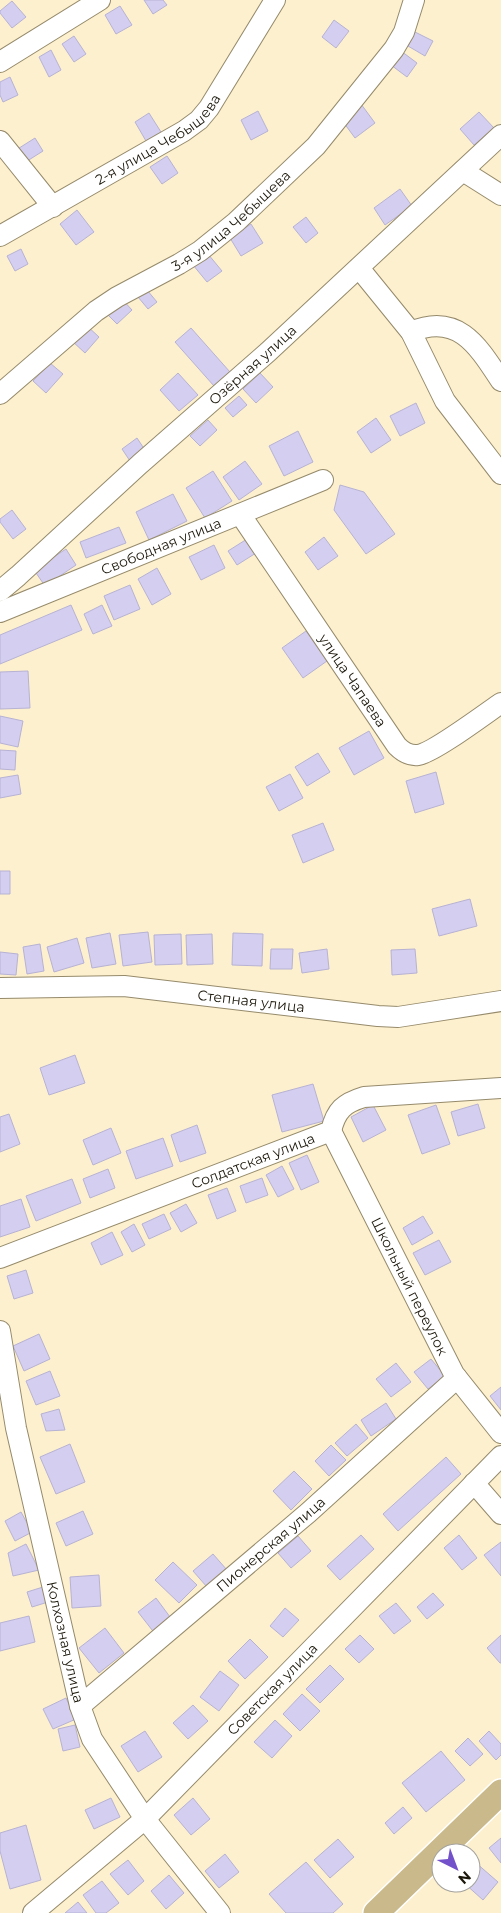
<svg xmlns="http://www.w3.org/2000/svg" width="501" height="1913" font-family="Montserrat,sans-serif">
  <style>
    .building { fill: #d4cff1; stroke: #b7b2d3 }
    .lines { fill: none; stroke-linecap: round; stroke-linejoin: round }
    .minor-casing { stroke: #958a6b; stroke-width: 22 }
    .major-casing { stroke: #fff; stroke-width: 28 }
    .minor { stroke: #fff; stroke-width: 20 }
    .major { stroke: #cab98a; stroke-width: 25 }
    .labels { text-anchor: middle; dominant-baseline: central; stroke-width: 4; stroke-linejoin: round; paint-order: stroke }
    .street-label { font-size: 14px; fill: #1b170a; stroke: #fff }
  </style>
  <rect width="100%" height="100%" fill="#fdf0ce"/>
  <path class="building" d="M144 0H163L167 5 153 14Z
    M12 1 26 17 12 28 0 13V11Z
    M120 6 132 25 116 34 105 15Z
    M334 20 349 31 336 48 322 37Z
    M415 32 433 41 425 56 408 46Z
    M74 36 86 54 74 62 62 44Z
    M51 50 61 70 49 77 39 57Z
    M401 51 417 63 407 77 391 65Z
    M10 77 18 95 3 102 0 95V82Z
    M361 104 375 123 355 138 341 119Z
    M258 111 268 131 251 140 241 120Z
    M479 112 494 128 474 145 460 129Z
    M149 113 161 132 146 141 135 122Z
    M35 138 43 151 24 163 16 150Z
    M167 156 178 173 162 184 150 167Z
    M400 189 412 206 385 225 374 208Z
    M77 210 94 232 76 245 60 224Z
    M306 217 318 233 306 243 293 227Z
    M251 224 263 243 241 256 230 238Z
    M21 249 28 264 15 271 7 256Z
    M208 254 222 271 207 282 193 265Z
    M147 290 157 302 148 309 138 297Z
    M121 298 132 310 117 324 105 312Z
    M86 325 99 337 85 353 71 340Z
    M191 328 230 372 214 386 175 342Z
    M50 363 63 374 46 393 33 381Z
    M178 373 198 395 179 411 160 390Z
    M260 373 273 387 256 403 243 389Z
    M239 396 247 405 233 417 225 408Z
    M416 403 425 423 400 436 390 416Z
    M376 418 391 440 371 453 357 432Z
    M208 420 217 430 200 446 190 436Z
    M298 431 313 462 284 476 269 446Z
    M137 438 145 450 130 461 122 449Z
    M245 461 262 484 239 500 223 477Z
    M213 471 232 501 205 518 186 488Z
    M340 485 364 492 395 534 366 554 334 510Z
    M173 494 187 521 149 540 136 512Z
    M12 510 26 529 13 539 0 522V519Z
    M119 527 126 543 86 558 80 542Z
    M324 537 338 556 318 570 305 552Z
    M247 539 256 553 237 565 228 551Z
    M214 545 225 568 201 580 189 557Z
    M66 549 76 565 45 586 34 570Z
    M157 568 171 594 152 605 138 579Z
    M130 585 140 609 114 620 104 596Z
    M71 605 82 630 0 664V635Z
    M102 605 112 626 93 634 84 614Z
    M306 631 327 661 303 678 282 648Z
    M28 671 30 708 0 709V672Z
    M0 716 23 721 18 747 0 743Z
    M369 731 384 758 354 775 339 748Z
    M0 750 16 751 15 770 0 769Z
    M318 753 330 772 307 786 295 767Z
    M436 772 444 804 415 813 406 781Z
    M290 774 303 798 279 811 266 787Z
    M18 775 21 794 0 798V778Z
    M323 823 334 850 303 863 292 835Z
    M0 871H10V894H0Z
    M470 899 477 926 439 936 432 909Z
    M148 932 152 962 123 966 119 935Z
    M110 933 116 964 92 968 86 938Z
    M233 933 263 934 262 966 232 965Z
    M181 934 182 964 155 965 154 935Z
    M212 934 213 964 187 965 186 935Z
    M77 938 84 963 54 972 47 947Z
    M40 944 44 971 27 974 23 947Z
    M271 949H293L292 969H270Z
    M327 949 329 969 302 973 299 953Z
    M415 949 417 973 392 975 391 950Z
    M0 952 18 954 16 975 0 974Z
    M75 1055 85 1083 49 1095 40 1068Z
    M313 1084 324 1121 282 1132 272 1095Z
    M478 1104 485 1128 458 1136 451 1112Z
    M373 1105 386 1130 363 1142 351 1117Z
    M436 1105 450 1144 422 1154 408 1115Z
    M9 1114 20 1144 0 1152V1117Z
    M197 1125 206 1153 180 1162 171 1135Z
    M111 1128 121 1153 93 1165 83 1140Z
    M163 1138 173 1166 136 1179 126 1151Z
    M307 1155 319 1182 301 1190 289 1163Z
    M282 1166 294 1189 278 1197 266 1175Z
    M108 1169 115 1188 90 1198 83 1179Z
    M262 1178 268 1195 246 1203 240 1186Z
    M72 1179 81 1203 36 1221 26 1196Z
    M227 1188 236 1211 217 1219 208 1195Z
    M21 1199 30 1227 0 1237V1206Z
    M186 1204 197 1223 181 1232 170 1213Z
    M164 1214 171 1229 149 1239 142 1224Z
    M423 1216 433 1233 412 1245 403 1228Z
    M134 1224 145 1245 132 1252 121 1232Z
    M112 1232 123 1255 101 1265 91 1243Z
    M439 1240 451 1262 425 1275 413 1253Z
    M26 1270 33 1293 14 1299 7 1276Z
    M39 1334 50 1359 24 1371 13 1346Z
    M431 1359 445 1376 428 1389 414 1372Z
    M396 1363 411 1382 391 1397 376 1379Z
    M50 1371 60 1396 36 1405 26 1381Z
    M501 1387V1410L490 1396Z
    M386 1403 396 1419 371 1436 361 1420Z
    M59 1409 65 1430 46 1431 41 1414Z
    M356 1424 368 1438 347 1456 335 1443Z
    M70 1444 85 1482 56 1494 40 1457Z
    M331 1445 346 1460 329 1476 315 1461Z
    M446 1457 461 1474 398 1531 383 1514Z
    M294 1471 312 1489 291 1510 273 1491Z
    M83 1511 93 1534 66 1546 56 1523Z
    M21 1512 32 1532 15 1541 5 1521Z
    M361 1535 374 1549 340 1580 327 1566Z
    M459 1535 477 1558 462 1570 444 1548Z
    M298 1536 311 1551 291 1568 278 1553Z
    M501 1542V1576L484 1555Z
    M26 1544 39 1570 13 1576 8 1553Z
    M213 1554 227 1570 207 1587 193 1571Z
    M173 1562 197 1585 179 1603 155 1580Z
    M99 1575 101 1606 72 1608 70 1577Z
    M43 1587 48 1602 32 1607 27 1592Z
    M433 1593 444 1605 427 1619 417 1607Z
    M156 1598 173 1621 156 1635 138 1612Z
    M396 1603 411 1621 394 1634 379 1616Z
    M285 1608 299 1620 283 1637 270 1626Z
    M29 1616 35 1642 0 1651V1623Z
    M105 1628 124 1653 99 1673 79 1648Z
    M360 1635 374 1649 359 1663 345 1649Z
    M501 1635V1663H500L487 1648Z
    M250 1639 268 1657 245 1679 228 1661Z
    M330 1665 344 1679 320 1703 306 1689Z
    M220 1671 239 1685 219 1711 200 1697Z
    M302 1694 320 1711 300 1731 283 1714Z
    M66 1698 76 1719 53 1729 43 1709Z
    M193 1705 208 1721 188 1739 173 1723Z
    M275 1720 292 1736 272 1758 254 1742Z
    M75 1725 80 1747 63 1751 58 1729Z
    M145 1731 162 1757 138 1772 121 1746Z
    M489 1731 501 1744V1755L496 1760 479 1741Z
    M468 1738 483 1754 470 1766 455 1751Z
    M441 1751 465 1780 426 1812 402 1783Z
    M111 1798 120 1817 94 1829 85 1810Z
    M193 1798 210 1819 191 1835 174 1815Z
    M403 1807 412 1818 394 1834 385 1823Z
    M26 1825 41 1880 10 1889 0 1851V1833Z
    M501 1838V1863L489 1848Z
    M338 1839 354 1857 330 1878 314 1860Z
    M225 1854 239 1872 219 1888 205 1871Z
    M128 1860 144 1881 128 1895 110 1874Z
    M306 1862 343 1904 333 1913H286L269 1894Z
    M475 1862 498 1882 483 1900 464 1883H471V1866Z
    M169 1875 184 1893 166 1909 151 1891Z
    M102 1881 119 1903 106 1913H96L83 1895Z
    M78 1902 87 1913H65Z"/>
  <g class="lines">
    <defs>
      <g id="minor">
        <path d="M0 62 100 0"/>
        <path d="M0 141 53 207"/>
        <path d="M463 171 501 195"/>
        <path id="s1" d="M0 236 184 131 199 120 209 108 275 0"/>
        <path d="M359 268 411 332 445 401 501 474"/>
        <path d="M411 332C458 312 478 346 501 381"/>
        <path id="s2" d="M0 394 96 311 117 297 179 264 200 251 236 222 316 146 394 49 404 32 414 0"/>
        <path id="s3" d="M240 514 397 746C403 752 409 756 418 755 433 753 485 714 501 703"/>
        <path id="s4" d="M0 591 18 576 140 464 268 352 501 135"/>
        <path id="s5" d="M0 612 323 480"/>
        <path id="s6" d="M0 988 124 986 378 1016 398 1017 501 1001"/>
        <path id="s7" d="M331 1131 454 1374 501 1433"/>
        <path id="s8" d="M0 1258 331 1131C336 1110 344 1103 364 1097L501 1088"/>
        <path id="s9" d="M0 1331 16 1428 80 1706 92 1739 145 1819 220 1913"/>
        <path d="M474 1483 501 1514"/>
        <path id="s10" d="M80 1706 308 1513 457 1378"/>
        <path id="s11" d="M33 1913 145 1819 501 1456"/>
      </g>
      <path id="major" d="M376 1913 501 1792"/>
    </defs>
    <use href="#minor" class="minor-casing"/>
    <use href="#major" class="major-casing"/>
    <use href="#minor" class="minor"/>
    <use href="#major" class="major"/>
  </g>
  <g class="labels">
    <g class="street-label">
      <text stroke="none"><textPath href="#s1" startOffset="186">2-я улица Чебышева</textPath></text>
      <text stroke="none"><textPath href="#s2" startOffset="290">3-я улица Чебышева</textPath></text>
      <text stroke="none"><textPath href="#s4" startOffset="339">Озёрная улица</textPath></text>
      <text stroke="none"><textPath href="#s5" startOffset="174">Свободная улица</textPath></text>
      <text stroke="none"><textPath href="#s3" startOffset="201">улица Чапаева</textPath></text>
      <text stroke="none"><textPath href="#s6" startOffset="252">Степная улица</textPath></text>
      <text stroke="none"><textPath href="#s8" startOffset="271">Солдатская улица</textPath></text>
      <text stroke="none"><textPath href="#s7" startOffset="174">Школьный переулок</textPath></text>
      <text stroke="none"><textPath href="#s10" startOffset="250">Пионерская улица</textPath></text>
      <text stroke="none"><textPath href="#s9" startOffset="318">Колхозная улица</textPath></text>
      <text stroke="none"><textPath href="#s11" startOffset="328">Советская улица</textPath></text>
    </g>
  </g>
  <g transform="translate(456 1868) rotate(138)"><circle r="24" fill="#ffffff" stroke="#a4a29d"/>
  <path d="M0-4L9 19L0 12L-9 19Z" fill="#7351ca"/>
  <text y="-8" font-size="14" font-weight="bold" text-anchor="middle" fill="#1b170a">N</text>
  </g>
</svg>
